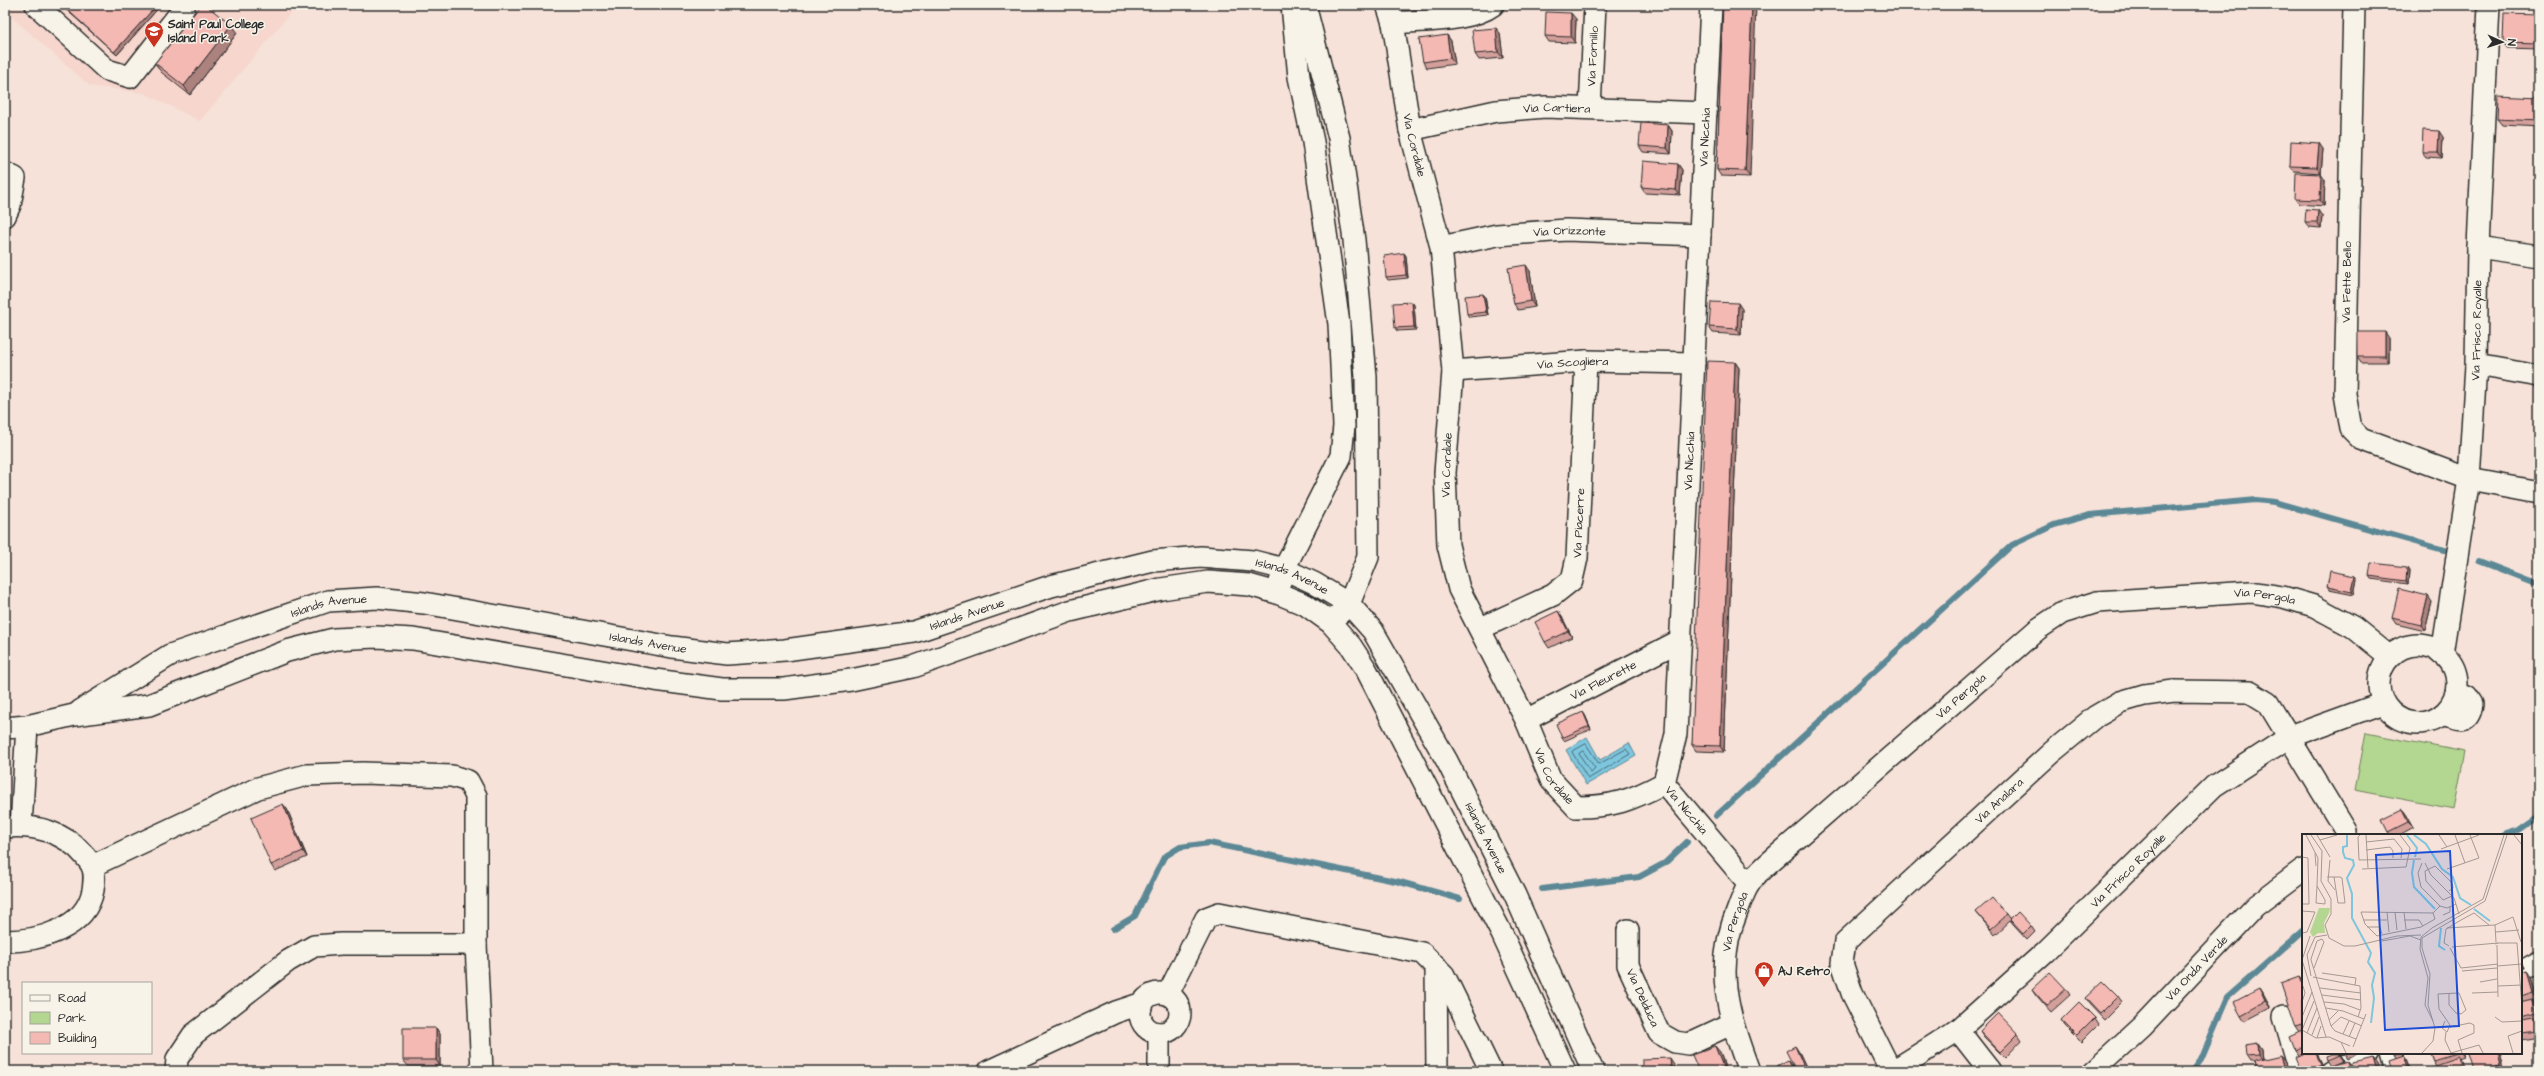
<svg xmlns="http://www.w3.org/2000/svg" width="2544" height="1076" font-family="'Architects Daughter',sans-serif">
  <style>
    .built { fill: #f6d6cd }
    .green { fill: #b3d690; stroke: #6f805e }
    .water { fill: #7dc6de; stroke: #5c8896 }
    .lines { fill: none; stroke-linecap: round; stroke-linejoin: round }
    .shore { stroke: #4c6973; stroke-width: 1 }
    .stream { stroke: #5c8896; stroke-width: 6 }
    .minor-casing { stroke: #2b2b2b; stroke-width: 24 }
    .minor { stroke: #f7f3e8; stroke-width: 21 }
    .wall { fill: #d39f9b; stroke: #2b2b2b }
    .shaded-wall { fill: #ac827e; stroke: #2b2b2b }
    .building { fill: #f5b9b4; stroke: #2b2b2b }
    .labels { text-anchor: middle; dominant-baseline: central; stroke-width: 3; stroke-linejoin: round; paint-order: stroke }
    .poi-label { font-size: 12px; font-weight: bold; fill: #2b2b2b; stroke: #f7f3e8; text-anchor: start }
    .street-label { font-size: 12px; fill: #2b2b2b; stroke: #f7f3e8 }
    .inset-river { fill: none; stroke: #7dc6de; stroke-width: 2 }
    .inset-road { fill: none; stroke: #a59993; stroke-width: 1 }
    .view { fill: #1d4ed8; fill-opacity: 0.15; stroke: #1d4ed8; stroke-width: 2 }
    .inset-edge { fill: none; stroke: #2b2b2b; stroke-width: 2 }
  </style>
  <rect width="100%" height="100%" fill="#f6e2d8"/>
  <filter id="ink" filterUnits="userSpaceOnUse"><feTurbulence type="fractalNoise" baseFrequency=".025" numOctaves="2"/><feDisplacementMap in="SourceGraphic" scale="8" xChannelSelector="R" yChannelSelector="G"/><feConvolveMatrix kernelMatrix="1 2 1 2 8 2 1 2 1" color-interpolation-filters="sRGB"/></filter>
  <g filter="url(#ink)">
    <path class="built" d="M5 5H297L200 121 144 93 90 86 5 11Z"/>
    <path class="green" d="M2366 733 2465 752 2454 809 2355 790Z"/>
    <path class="water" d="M1587 737 1600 760 1629 743 1636 756 1586 785 1566 750Z"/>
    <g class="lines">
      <path class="shore" d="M1586 744 1599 764 1626 749 1630 754 1588 779 1572 752Z
        M1583 751 1595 768 1591 772 1579 754Z"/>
      <path class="stream" d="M2479 561 2539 584
        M1716 816 2012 545 2054 525 2090 515 2256 500 2274 502 2444 550
        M2503 835 2519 830 2539 816
        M1542 889 1639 877 1665 863 1687 842
        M1113 929 1135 916 1164 857 1180 847 1209 843 1400 882 1460 899
        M2192 1071 2201 1059 2227 998 2303 931"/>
      <defs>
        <g id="minor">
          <path d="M36 5 107 70 130 77 184 8"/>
          <path d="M1305 5 1339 138 1354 240 1366 377 1368 557 1349 604 1340 613"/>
          <path id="s1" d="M1387 5 1393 23 1410 130 1441 247 1453 371 1445 473 1448 545 1459 589 1526 720 1551 780 1576 807C1613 807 1632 800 1664 783"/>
          <path d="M2354 5 2345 394 2351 429 2361 439 2469 479 2539 492"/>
          <path d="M1393 23C1422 20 1470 22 1493 5"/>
          <path id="s2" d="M1590 108 1595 5"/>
          <path id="s3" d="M1410 130 1496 111 1545 107 1706 113"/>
          <path d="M5 173 15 178 10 205 5 216"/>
          <path id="s4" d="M1441 247 1497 235 1566 230 1700 235"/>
          <path d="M2478 247 2539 256"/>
          <path d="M2476 365 2539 376"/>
          <path id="s5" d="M1453 371 1586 361 1694 363"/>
          <path d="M1280 582 1284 569 1341 456 1344 426 1339 324 1313 142 1299 77 1292 5"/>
          <path id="s6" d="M1481 628 1553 595 1572 580 1577 558 1586 361"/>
          <circle cx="2418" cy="684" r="39"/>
          <path id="s7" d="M2442 654 2469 479 2476 365 2478 247 2489 5"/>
          <path id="s8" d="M80 711 170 655 328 601 377 598 424 603 672 647 727 654 785 650 914 632 1051 586 1153 561 1201 557 1253 561 1284 569 1314 583 1349 604 1373 631 1447 761 1515 895 1593 1071"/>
          <path d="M2442 715C2458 721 2469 725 2472 704L2467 696 2456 692"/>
          <path id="s9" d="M1526 720 1681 640"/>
          <path d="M5 728 27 726 74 715 149 705 287 651 334 639 376 637 413 639 655 680 722 689H784L851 680 913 667 1070 611 1161 589 1208 582 1249 585 1277 593 1306 605 1331 623 1351 646 1366 669 1502 934 1565 1071"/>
          <path id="s10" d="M1664 783 1676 734 1711 5"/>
          <path id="s11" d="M1664 783 1749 884"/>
          <path d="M21 826 27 726"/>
          <path d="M5 827C35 824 65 832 85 856 87 859 91 863 92 866 95 872 94 884 93 890 86 929 39 941 5 941"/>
          <path d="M92 866 258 788 307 775 363 773 452 776 468 781 476 796V944L482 1071"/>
          <path id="s12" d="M1628 930V965L1659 1033 1675 1042 1688 1044 1731 1024"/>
          <path d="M1436 966 1437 1071"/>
          <path d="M2521 971 2539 961"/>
          <circle cx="1160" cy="1013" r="20"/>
          <path d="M1168 994 1206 918 1219 913 1422 953 1444 975 1491 1071"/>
          <path d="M2284 1016 2300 1071"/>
          <path d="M1958 1030 1990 1071"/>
          <path d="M1159 1033V1071"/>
          <path d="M2390 1053 2395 1071"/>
          <path d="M176 1071 177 1059 193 1035 288 961 314 946 341 944H476"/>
          <path d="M989 1071 1116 1012 1143 1003"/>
          <path id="s13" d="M1749 1071C1728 1014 1713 968 1738 909 1741 901 1744 892 1749 884 1756 873 1769 863 1779 854L2038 629 2062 613 2097 602 2251 592 2283 597 2314 606 2353 627 2390 657"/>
          <path id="s14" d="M1891 1071 1852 993 1842 963 1845 942 2052 752 2096 716 2120 702 2144 695 2174 691 2250 692 2268 703 2346 831 2345 835"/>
          <path id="s15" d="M1893 1071 1958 1030 2045 952 2214 786 2289 737 2383 703"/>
          <path id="s16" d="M2093 1071 2142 1026 2255 906 2303 870"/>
          <path d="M2333 1071 2367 1053"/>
        </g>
      </defs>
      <use href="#minor" class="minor-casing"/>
      <use href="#minor" class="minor"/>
    </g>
    <path class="wall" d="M61 5H161L117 55Z
      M1723 5 1750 177 1721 176 1717 170Z
      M2539 15V49L2507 48 2503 42Z
      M1576 19 1575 43 1549 42 1545 36Z
      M237 33 190 95 161 72 155 63Z
      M1500 33 1503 58 1479 60 1475 54Z
      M1447 35 1451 41 1455 64 1427 68 1423 62Z
      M2539 98V127L2502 125 2497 119Z
      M1668 125 1672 131 1671 154 1643 152 1639 146Z
      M2443 137 2442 158 2426 157 2422 152Z
      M2323 149 2321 173 2294 171 2290 166Z
      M1678 164 1682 170 1680 195 1645 193 1641 187Z
      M2325 180 2324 206 2299 204 2295 199Z
      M2322 216 2321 228 2309 227 2305 222Z
      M1404 253 1406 256 1408 278 1388 280 1386 277Z
      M1530 271 1535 307 1518 310 1514 304Z
      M1485 296 1488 315 1469 317 1467 314Z
      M1412 302 1414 305 1416 330 1397 331 1395 328Z
      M1742 309 1741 335 1713 333 1709 327Z
      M2389 338V362H2361L2357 356Z
      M1735 362 1739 368 1724 752 1696 751 1692 745Z
      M2409 570 2408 584 2371 579 2369 576Z
      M2355 576 2357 579 2354 595 2329 590 2327 587Z
      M2432 602 2425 631 2396 624 2392 618Z
      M1562 617 1572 637 1549 648 1545 642Z
      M1585 715 1591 729 1564 741 1562 738Z
      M287 809 307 857 275 871 271 865Z
      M2402 810 2406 815 2413 827 2398 835H2391L2388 832Z
      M1976 912 2007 915 2010 919 2031 926 2035 932 2027 940 2014 926 2010 921 1995 935 1980 917Z
      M2521 960 2525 968 2521 970Z
      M2527 971 2531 977 2537 998 2534 999 2537 1004 2539 1012V1019L2536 1020 2538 1023 2539 1037 2521 1040V1002L2523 1001 2521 999V973Z
      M2300 976 2303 980V1053H2319L2327 1069 2323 1071H2302L2299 1056 2295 1051 2300 1034 2296 1028Z
      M2032 989H2066L2070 995 2051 1012 2036 995Z
      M2263 995 2270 1008 2245 1021 2241 1015Z
      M2118 996 2122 1002 2104 1020 2089 1004 2085 998Z
      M2095 1018 2099 1024 2081 1042 2065 1026 2061 1020Z
      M436 1028 440 1034V1066H408L403 1060Z
      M1980 1031 2018 1034 2022 1040 2005 1058 1984 1037Z
      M2258 1043 2262 1049 2263 1059 2286 1061 2288 1071H2257L2255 1062H2250L2246 1056Z
      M1720 1052 1726 1071H1693L1698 1069Z
      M1799 1052 1808 1071H1796Z
      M2334 1053H2345L2342 1054 2345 1060 2336 1064 2349 1060 2353 1065H2333L2329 1059Z
      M2345 1053H2359L2349 1058Z
      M2402 1053 2403 1056 2407 1062 2410 1071H2391L2395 1059 2393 1055Z
      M2430 1053H2465L2466 1059 2460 1061 2463 1064 2465 1071H2428L2436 1066 2433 1061Z
      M2476 1053H2501L2506 1071H2475Z"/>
    <path class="shaded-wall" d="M157 5H161L117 55 114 52Z
      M1752 5H1756L1750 177 1745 171Z
      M1571 13 1576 19 1575 43 1571 37Z
      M231 25 237 33 190 95 184 86Z
      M1496 28 1500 33 1503 58 1498 52Z
      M1447 35 1451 41 1455 64 1450 58Z
      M1668 125 1672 131 1671 154 1667 148Z
      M2439 131 2443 137 2442 158 2438 152Z
      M2319 143 2323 149 2321 173 2317 167Z
      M1678 164 1682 170 1680 195 1676 190Z
      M2321 174 2325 180 2324 206 2320 200Z
      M2318 210 2322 216 2321 228 2317 222Z
      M1404 253 1406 256 1408 278 1406 275Z
      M1526 265 1530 271 1535 307 1531 301Z
      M1483 294 1485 296 1488 315 1486 312Z
      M1412 302 1414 305 1416 330 1414 327Z
      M1738 303 1742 309 1741 335 1737 329Z
      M2385 332 2389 338V362L2385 356Z
      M1735 362 1739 368 1724 752 1720 746Z
      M2407 567 2409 570 2408 584 2406 581Z
      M2355 576 2357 579 2354 595 2352 592Z
      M2428 596 2432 602 2425 631 2421 625Z
      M1558 611 1562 617 1572 637 1568 631Z
      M1583 712 1585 715 1591 729 1589 726Z
      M283 804 287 809 307 857 303 851Z
      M2402 810 2406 815 2413 827 2408 822Z
      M2521 960 2525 968 2521 963Z
      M2527 971 2531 977 2537 998 2533 992Z
      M2259 989 2263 995 2270 1008 2265 1002Z
      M2533 999 2537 1004 2539 1012V1017L2536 1013Z
      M2534 1018 2538 1023 2539 1035 2536 1031Z
      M436 1028 440 1034V1066L436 1060Z
      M2258 1043 2262 1049 2263 1061 2259 1055Z
      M1715 1046 1720 1052 1726 1071 1723 1067Z
      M1795 1046 1799 1052 1808 1071 1804 1067Z
      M2318 1053H2319L2320 1054 2327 1069 2323 1063Z
      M2340 1053H2341L2344 1057 2345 1060Z
      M2400 1053H2402V1054L2404 1059Z
      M2462 1053H2465L2466 1059Z
      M2499 1053H2501L2506 1071 2502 1065Z
      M2281 1055 2286 1061 2288 1071H2286L2285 1070Z
      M2403 1056 2407 1062 2410 1071H2408Z
      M2373 1057 2378 1063 2380 1071H2377Z
      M1670 1058 1674 1064 1675 1071H1671Z
      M2459 1058 2463 1064 2465 1071H2462Z
      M1788 1060 1793 1066 1795 1071H1794Z
      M2349 1060 2353 1065 2355 1071H2352Z"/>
    <path class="building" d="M62 5H157L114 52Z
      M201 5H206L231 25 184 86 155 63Z
      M1723 5H1752L1745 171 1717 170Z
      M1546 12 1571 13V37L1545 36Z
      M2504 14 2539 15V43L2503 42Z
      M1496 28 1498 52 1475 54 1472 30Z
      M1447 35 1450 58 1423 62 1419 39Z
      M2498 96 2539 98V121L2497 119Z
      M1641 123 1668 125 1667 148 1639 146Z
      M2423 130 2439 131 2438 152H2422Z
      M2291 141 2319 143 2317 167 2290 166Z
      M1643 161 1678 164 1676 190 1641 187Z
      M2296 173 2321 174 2320 200 2295 199Z
      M2306 209 2318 210 2317 222H2305Z
      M1404 253 1406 275 1386 277 1384 256Z
      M1526 265 1531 301 1514 304 1508 268Z
      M1483 294 1486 312 1467 314 1465 296Z
      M1412 302 1414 327 1395 328 1393 303Z
      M1711 302 1738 303 1737 329 1709 327Z
      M2357 332H2385V356H2357Z
      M1707 361 1735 362 1720 746 1692 745Z
      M2371 563 2407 567 2406 581 2369 576Z
      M2330 571 2355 576 2352 592 2327 587Z
      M2399 589 2428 596 2421 625 2392 618Z
      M1558 611 1568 631 1545 642 1535 622Z
      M1583 712 1589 726 1562 738 1556 724Z
      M283 804 303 851 271 865 251 818Z
      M2402 810 2408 822 2388 832 2382 820Z
      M1992 898 2007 915 1991 929 1976 912Z
      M2018 912 2031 926 2023 934 2010 920Z
      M2527 971 2533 992 2521 996V973Z
      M2050 972 2066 989 2047 1006 2032 989Z
      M2300 976 2303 984V1026L2296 1028 2281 983Z
      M2103 981 2118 996 2100 1014 2085 998Z
      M2259 989 2265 1002 2241 1015 2234 1002Z
      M2533 999 2536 1013 2521 1017V1002Z
      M2079 1002 2095 1018 2077 1036 2061 1020Z
      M1998 1013 2018 1034 2000 1052 1980 1031Z
      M2534 1018 2536 1031 2521 1033V1020Z
      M403 1028H436V1060H403Z
      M2303 1032V1047L2295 1051 2290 1038Z
      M2258 1043 2259 1055 2246 1056 2245 1045Z
      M1715 1046 1723 1067 1714 1070V1071H1693L1698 1069 1692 1055Z
      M1795 1046 1804 1067 1796 1071 1786 1051Z
      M2305 1053H2318L2323 1063 2306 1071H2302L2296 1057Z
      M2334 1053H2340L2341 1054 2329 1059 2328 1055Z
      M2392 1053H2400V1054L2393 1055Z
      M2430 1053H2462L2433 1061Z
      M2476 1053H2499L2502 1065 2478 1071H2475L2470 1055Z
      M2281 1055 2285 1070 2279 1071H2257L2255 1061Z
      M2403 1056 2408 1071H2391L2388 1061Z
      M2373 1057 2377 1071H2356L2354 1062Z
      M1670 1058 1671 1071H1642V1059Z
      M2459 1058 2462 1071H2428L2427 1069Z
      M1788 1060 1794 1071H1779L1777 1066Z
      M2349 1060 2352 1071H2330L2329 1066Z"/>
  </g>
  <defs>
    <symbol id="school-pin" viewBox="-11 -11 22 30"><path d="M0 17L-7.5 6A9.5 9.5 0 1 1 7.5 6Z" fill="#c8321e" stroke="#f7f3e8"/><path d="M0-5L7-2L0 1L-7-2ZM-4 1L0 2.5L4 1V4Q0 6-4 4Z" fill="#fff"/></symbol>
    <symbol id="shop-pin" viewBox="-11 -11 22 30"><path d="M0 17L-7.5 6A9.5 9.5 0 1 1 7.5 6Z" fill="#c8321e" stroke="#f7f3e8"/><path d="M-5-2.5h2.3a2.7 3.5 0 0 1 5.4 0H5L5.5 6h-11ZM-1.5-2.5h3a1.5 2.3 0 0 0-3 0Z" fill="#fff"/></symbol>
  </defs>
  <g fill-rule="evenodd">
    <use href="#school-pin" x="143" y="20" width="22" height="30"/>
    <use href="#shop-pin" x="1753" y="960" width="22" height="30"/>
  </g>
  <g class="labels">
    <g class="poi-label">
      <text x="168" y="24">Saint Paul College<tspan x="168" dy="14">Island Park</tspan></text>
      <text x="1778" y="971">AJ Retro</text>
    </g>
    <g class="street-label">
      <text stroke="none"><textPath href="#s2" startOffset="52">Via Fornillo</textPath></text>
      <text stroke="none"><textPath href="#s3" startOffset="149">Via Cartiera</textPath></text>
      <text stroke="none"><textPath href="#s10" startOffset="648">Via Nicchia</textPath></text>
      <text stroke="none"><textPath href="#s1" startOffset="143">Via Cordiale</textPath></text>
      <text stroke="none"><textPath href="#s4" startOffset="130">Via Orizzonte</textPath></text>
      <text transform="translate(2347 282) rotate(-89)">Via Fette Bello</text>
      <text stroke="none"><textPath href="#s7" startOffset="326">Via Frisco Royalle</textPath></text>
      <text stroke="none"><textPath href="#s5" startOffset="120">Via Scogliera</textPath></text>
      <text stroke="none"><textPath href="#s10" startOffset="324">Via Nicchia</textPath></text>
      <text transform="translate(1447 465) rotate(-88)">Via Cordiale</text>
      <text stroke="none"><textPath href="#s6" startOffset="161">Via Piacerre</textPath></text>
      <text stroke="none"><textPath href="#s8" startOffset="1257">Islands Avenue</textPath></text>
      <text stroke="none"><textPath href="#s13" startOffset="814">Via Pergola</textPath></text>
      <text stroke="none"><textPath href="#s8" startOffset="273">Islands Avenue</textPath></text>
      <text stroke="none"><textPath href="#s8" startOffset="921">Islands Avenue</textPath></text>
      <text stroke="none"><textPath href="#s8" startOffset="597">Islands Avenue</textPath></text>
      <text stroke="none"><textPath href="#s9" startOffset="87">Via Fleurette</textPath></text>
      <text stroke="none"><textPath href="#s13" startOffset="478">Via Pergola</textPath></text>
      <text stroke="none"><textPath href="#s1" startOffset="803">Via Cordiale</textPath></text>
      <text stroke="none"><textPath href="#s14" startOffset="349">Via Analara</textPath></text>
      <text stroke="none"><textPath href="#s11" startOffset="35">Via Nicchia</textPath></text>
      <text stroke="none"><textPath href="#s8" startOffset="1593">Islands Avenue</textPath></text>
      <text stroke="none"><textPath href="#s15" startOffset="310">Via Frisco Royalle</textPath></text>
      <text stroke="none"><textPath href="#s13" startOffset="154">Via Pergola</textPath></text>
      <text stroke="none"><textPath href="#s16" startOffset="146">Via Onda Verde</textPath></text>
      <text stroke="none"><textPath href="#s12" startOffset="71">Via Delduca</textPath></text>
    </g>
  </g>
  <g transform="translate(2302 834)">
    <rect width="220" height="220" fill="#f6e2d8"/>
    <path d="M17 74H28L27 79 22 89 23 99H16L11 103 8 98Z" fill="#b3d690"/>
    <path class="inset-river" d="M45 1V12L41 13V18L43 24 51 26 52 31 45 44 50 60V84L69 119 66 128 73 139 70 151 72 164 69 189M105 1 115 14 113 23M112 1 124 10 140 35 151 43 158 64 169 71M112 26 110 39 112 53 133 75M172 75 188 87M139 94 137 112 143 116"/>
    <path class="inset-road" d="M4 1 16 24 15 52M9 1 20 17 19 47 29 65V80L23 91 27 104 42 112H53L95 102 119 101M15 1 28 23M58 1 56 3 57 26 119 25M64 1 66 34M137 1 145 13M153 1 163 29M212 1 220 11M18 6 35 1M64 8 92 5 100 15 99 24M139 15 177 1M64 16 88 13 91 17V24M13 19 14 32M0 23 6 24 7 70H0M28 26 26 47 33 56M120 29 116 39 119 53 138 72 145 74 154 70M123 29 129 41 152 64 157 80M60 35 104 33 108 14 98 1M145 35 177 24 168 1M25 43H38L40 44 43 69H36L32 43M15 52 23 66V70L14 69ZM147 57 151 54 150 49 133 32 123 37 124 47 141 66 150 62M0 77 13 78 5 98 0 99M85 78 87 98M93 78 95 96M102 78 104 95M131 79 133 85 119 93 75 102 63 90 59 78 131 79 138 72M141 81 148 78V73M61 86H85M102 86H117L121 92M193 91 194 108M65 93H78L80 100M145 94 193 91 211 83 219 108M194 98 217 96M8 102 0 126 24 203M80 107 108 102 119 106M196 109H215M215 109 220 173M195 111 196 163M147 112 142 109 144 95 159 86 172 79 187 91M150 113 196 109 193 110M148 114 159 134 196 130M195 132 220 130M12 134 22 108 20 105 15 107 9 125V126L29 192 33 197 54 205M160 137 195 134M20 139 54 144 53 151M9 142 5 121 13 103 25 101M11 143 58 152 59 174 56 183M178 148 195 145M196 152 220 151M18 154 59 159M170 159 196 158M20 161 59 166M0 168 3 159 1 152M22 168 42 170 58 176M24 174 41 177 62 185M0 183 10 158M193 183 200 188 220 187M27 186 36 177M131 187 123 171 126 144 118 115 119 103 130 94 181 65 202 1M143 187 140 194 145 198 148 191 137 175 136 160 156 159H157L164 176 159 180 154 179 147 171V160M29 192 39 183 60 192M148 193 168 189 172 191V199L156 206 160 219M0 196 14 204 27 203 48 212M0 196 12 167M144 198 143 206 149 219 177 211 181 219M5 199 15 174M41 200 47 187M10 201 17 183M47 203 53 189M15 204 19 192M39 208 44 219M51 213 64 180M120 219 131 207 133 194 126 171 128 140 120 114V104L183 67 205 1M211 219 206 202 220 197"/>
    <path class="view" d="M148 17 157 192 83 196 74 21Z"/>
    <rect width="220" height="220" class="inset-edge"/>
  </g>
  <rect width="2544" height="1076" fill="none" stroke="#f7f3e8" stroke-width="20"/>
  <rect x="10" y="10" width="2524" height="1056" fill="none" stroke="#2b2b2b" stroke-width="1.5" filter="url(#ink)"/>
  <rect x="22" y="982" width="130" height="72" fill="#f7f3e8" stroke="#a5a39c"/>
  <rect x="30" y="995" width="20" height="6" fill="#f7f3e8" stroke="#a5a39c"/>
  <text x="58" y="1002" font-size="12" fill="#2b2b2b">Road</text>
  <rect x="30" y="1012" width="20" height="12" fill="#b3d690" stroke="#a5a39c"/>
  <text x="58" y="1022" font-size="12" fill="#2b2b2b">Park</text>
  <rect x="30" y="1032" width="20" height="12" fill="#f5b9b4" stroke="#a5a39c"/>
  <text x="58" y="1042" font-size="12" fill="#2b2b2b">Building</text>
  <g transform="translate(2502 42) rotate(93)" stroke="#f7f3e8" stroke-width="3" paint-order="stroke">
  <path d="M0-3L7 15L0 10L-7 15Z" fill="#2b2b2b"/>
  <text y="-6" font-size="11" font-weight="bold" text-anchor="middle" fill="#2b2b2b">N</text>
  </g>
</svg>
